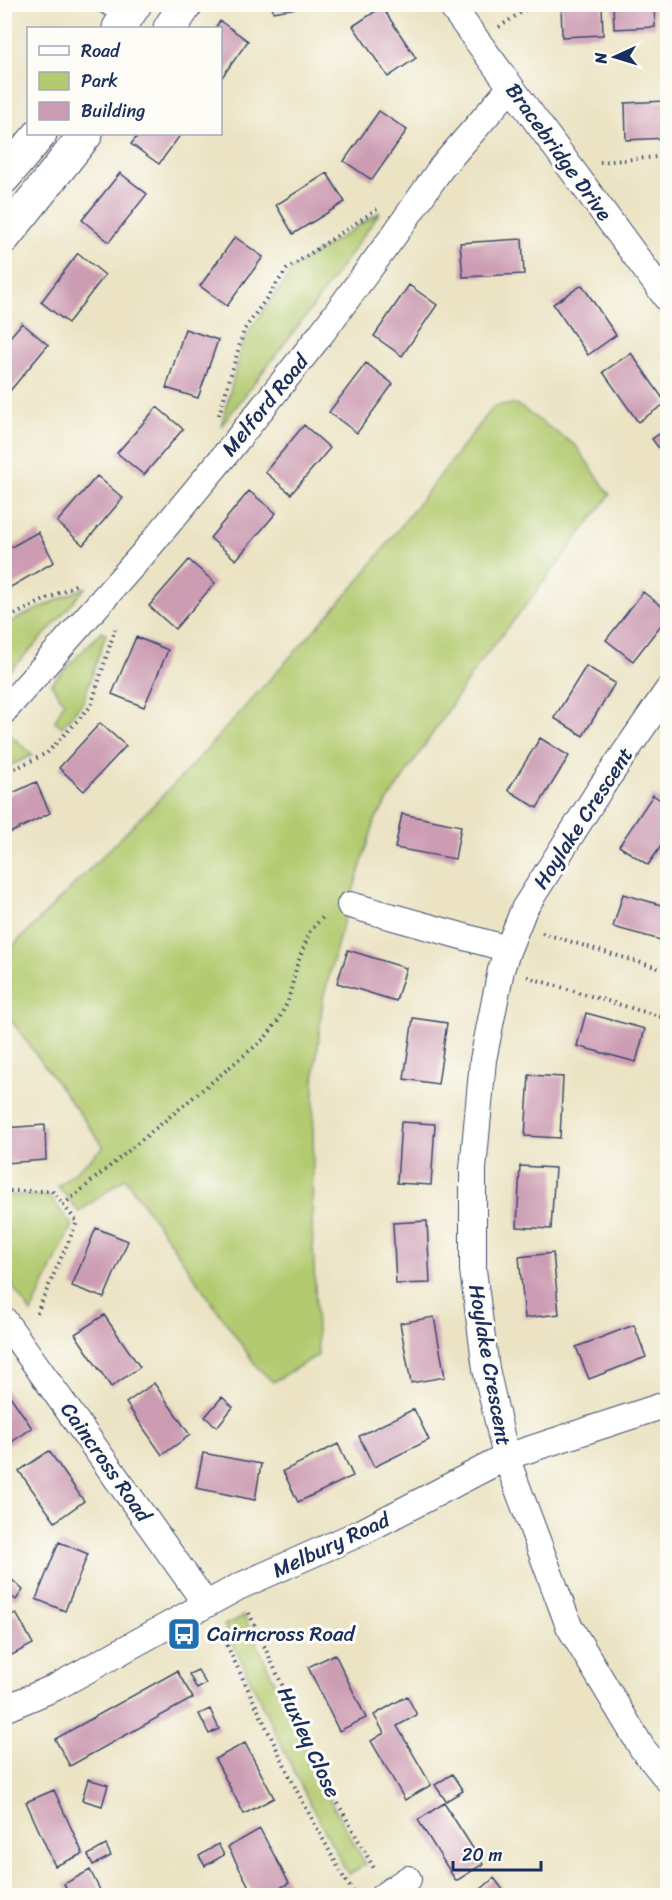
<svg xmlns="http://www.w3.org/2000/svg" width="672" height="1900" font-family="Sriracha,sans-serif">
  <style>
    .green { fill: #b3ca6f; stroke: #677c66; stroke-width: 1.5 }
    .building { fill: #cc9cb3 }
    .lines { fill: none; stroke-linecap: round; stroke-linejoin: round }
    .lane-casing { stroke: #3a4a6d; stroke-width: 14 }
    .street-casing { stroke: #3a4a6d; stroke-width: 28 }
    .secondary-casing { stroke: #3a4a6d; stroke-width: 35 }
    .path { stroke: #3a4a6d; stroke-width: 4; stroke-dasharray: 1.5 4.5; stroke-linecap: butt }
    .lane { stroke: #fff; stroke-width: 12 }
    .street { stroke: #fff; stroke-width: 26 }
    .secondary { stroke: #fff; stroke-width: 33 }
    .labels { text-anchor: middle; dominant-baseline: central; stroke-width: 6; stroke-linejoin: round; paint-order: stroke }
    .street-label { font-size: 21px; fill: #1b2f5e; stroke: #fdfcf7 }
    .poi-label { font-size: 21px; fill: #1b2f5e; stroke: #fdfcf7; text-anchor: start }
  </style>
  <rect width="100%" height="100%" fill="#fdfcf7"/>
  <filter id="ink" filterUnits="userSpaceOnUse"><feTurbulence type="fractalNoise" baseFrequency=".0167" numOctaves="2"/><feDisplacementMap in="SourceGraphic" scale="12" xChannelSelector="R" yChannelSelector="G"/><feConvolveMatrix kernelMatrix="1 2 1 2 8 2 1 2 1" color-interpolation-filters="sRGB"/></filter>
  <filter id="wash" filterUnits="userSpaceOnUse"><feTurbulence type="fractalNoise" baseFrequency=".008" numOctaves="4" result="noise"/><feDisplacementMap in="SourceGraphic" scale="24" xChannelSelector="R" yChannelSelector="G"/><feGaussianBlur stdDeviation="1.35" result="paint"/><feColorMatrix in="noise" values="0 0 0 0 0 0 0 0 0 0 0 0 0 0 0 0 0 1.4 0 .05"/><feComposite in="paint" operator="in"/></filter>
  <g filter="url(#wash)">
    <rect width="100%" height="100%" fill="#ebe3c3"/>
    <path class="green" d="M380 212 312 308 221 426 244 339 294 267Z
      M516 404 576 446 610 495 530 600 478 665 375 820 341 930 323 999 314 1081 312 1220 318 1355 273 1382 257 1367 125 1178 79 1212 58 1186 104 1147 5 1012 4 955 186 772 356 584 494 406Z
      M86 587 49 630 5 676V624Z
      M102 631 106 634 83 702 62 727 55 721 64 702 51 684Z
      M9 734 33 755 5 768V738Z
      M4 1195 49 1196 72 1225 31 1313 5 1275Z
      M244 1616 325 1791 366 1865 348 1874 303 1790 224 1625Z"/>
    <g id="blocks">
      <path class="building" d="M272 4H310V6L273 12Z
        M561 4H602L603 35 562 37Z
        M613 4H654L655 27 614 29Z
        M382 7 416 58 388 77 353 26Z
        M220 21 248 41 220 80V28H215Z
        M665 101 667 138 626 140 625 103Z
        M379 111 407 130 372 180 344 161Z
        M139 134H181L159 164 131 144Z
        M120 173 147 194 109 242 82 220Z
        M327 173 345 202 293 234 276 205Z
        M235 237 263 257 227 306 200 286Z
        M522 239 524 274 463 277 460 243Z
        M78 253 105 275 68 323 41 302Z
        M409 285 437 305 402 356 374 336Z
        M582 285 616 335 588 355 553 304Z
        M22 323 48 345 9 392 4 389V344Z
        M185 329 218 340 198 398 166 388Z
        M631 353 666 403 638 422 603 372Z
        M366 363 393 384 357 433 329 412Z
        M157 407 183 429 144 475 117 453Z
        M304 425 330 448 291 494 265 472Z
        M668 428V461L652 439Z
        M97 476 123 498 83 545 57 522Z
        M249 491 276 513 236 560 210 538Z
        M38 532 54 562 4 591V551Z
        M189 560 215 583 175 629 149 606Z
        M643 592 668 611V616L633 661 606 640Z
        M136 637 168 650 144 707 112 694Z
        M586 666 615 683 583 736 554 718Z
        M100 723 126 746 84 791 59 768Z
        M540 738 569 756 537 808 508 790Z
        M36 782 50 813 4 836V797Z
        M653 795 668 805V836L648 865 619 846Z
        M402 814 461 826 455 859 395 848Z
        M623 894 668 907V942L613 927Z
        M348 950 406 968 396 1001 337 983Z
        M586 1013 645 1029 636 1062 577 1046Z
        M413 1018 447 1023 438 1084 404 1079Z
        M529 1075 563 1077 560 1138 525 1136Z
        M401 1122 435 1124 431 1185 397 1183Z
        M45 1125 46 1160 4 1163V1128Z
        M520 1166 555 1168 551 1229 517 1227Z
        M427 1221 430 1283 396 1284 393 1223Z
        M96 1228 128 1241 104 1298 72 1286Z
        M553 1253 559 1314 525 1318 519 1257Z
        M104 1315 140 1367 111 1387 75 1334Z
        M434 1317 445 1377 411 1383 400 1323Z
        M634 1325 646 1357 589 1379 576 1347Z
        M154 1383 190 1435 162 1455 126 1403Z
        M4 1387 32 1428 4 1447Z
        M222 1397 233 1407 217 1427 205 1417Z
        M414 1409 429 1440 374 1467 359 1436Z
        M338 1444 353 1476 298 1502 283 1471Z
        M49 1451 84 1501 55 1522 19 1471Z
        M203 1453 261 1464 255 1500 196 1488Z
        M59 1542 88 1554 65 1611 36 1599Z
        M9 1577 23 1590 16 1600 4 1590V1582Z
        M16 1613 33 1644 4 1659V1619Z
        M335 1654 366 1718 339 1731 308 1667Z
        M198 1670 206 1684 197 1689 189 1674Z
        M177 1671 193 1698 70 1766 55 1739Z
        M407 1696 417 1715 397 1726 431 1785 405 1800 371 1741 384 1733 374 1715Z
        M210 1709 219 1729 209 1734 199 1714Z
        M245 1743 274 1798 244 1814 215 1759Z
        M452 1774 463 1791 446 1801 435 1785Z
        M88 1779 108 1785 102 1806 82 1800Z
        M54 1790 83 1854 55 1866 26 1802Z
        M444 1803 483 1864 456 1881 418 1820Z
        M260 1829 289 1883 266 1896H254L228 1847Z
        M218 1844 224 1855 205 1866 199 1856Z
        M106 1845 111 1856 93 1865 88 1855Z
        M90 1870 103 1896H70L64 1884Z
        M494 1878 508 1896H473Z"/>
    </g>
  </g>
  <g filter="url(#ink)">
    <use href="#blocks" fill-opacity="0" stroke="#3a4a6d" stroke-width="1.5"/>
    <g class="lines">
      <defs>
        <path id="lane" d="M98 4 124 18"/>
        <path id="street" d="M450 4 668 300
          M668 690 600 789 524 909 508 949 501 970 483 1060 473 1169V1270L486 1369 506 1457 569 1626 642 1748 668 1780
          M4 711 142 555 225 455 321 334 395 234 441 168 511 87
          M350 905 508 949
          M4 1320 206 1604
          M4 1709 56 1687 238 1587 362 1532 506 1457 668 1404
          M383 1896 408 1879"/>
        <path id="secondary" d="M119 28 135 4
          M170 28 186 4
          M4 177 40 134
          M4 237 86 134"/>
      </defs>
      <use href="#lane" class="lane-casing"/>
      <use href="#street" class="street-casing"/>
      <use href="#secondary" class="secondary-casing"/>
      <path class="path" d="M499 27 534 4
        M600 162 668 156
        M219 415 244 330 287 269 377 209
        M4 620 79 583
        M4 774 47 753 91 706 115 629
        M542 933 668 971
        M527 977 668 1019
        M4 1191H52L77 1222 35 1317
        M63 1205 265 1038 278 1021 288 1001 297 965 310 931 325 915
        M249 1613 330 1789 375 1870
        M219 1629 297 1791 344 1878 355 1894"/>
      <use href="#lane" class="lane"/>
      <use href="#street" class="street"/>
      <use href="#secondary" class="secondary"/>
    </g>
  </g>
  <defs>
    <symbol id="bus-square" viewBox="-11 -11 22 22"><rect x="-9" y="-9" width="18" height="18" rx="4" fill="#1f6fb2" stroke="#fdfcf7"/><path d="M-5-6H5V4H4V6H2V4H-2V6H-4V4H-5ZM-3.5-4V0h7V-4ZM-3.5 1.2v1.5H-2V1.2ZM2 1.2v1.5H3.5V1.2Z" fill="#fff"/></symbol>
  </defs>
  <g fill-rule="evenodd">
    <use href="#bus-square" x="165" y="1615" width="38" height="38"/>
  </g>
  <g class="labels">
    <g class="street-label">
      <text transform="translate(559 152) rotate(54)">Bracebridge Drive</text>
      <text transform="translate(265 405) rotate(-51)">Melford Road</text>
      <text transform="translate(583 818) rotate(-57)">Hoylake Crescent</text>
      <text transform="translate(490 1365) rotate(80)">Hoylake Crescent</text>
      <text transform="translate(106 1462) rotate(55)">Caincross Road</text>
      <text transform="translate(331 1545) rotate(-25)">Melbury Road</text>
      <text transform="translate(309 1742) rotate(65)">Huxley Close</text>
    </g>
    <g class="poi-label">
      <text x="207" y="1634">Cairncross Road</text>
    </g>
  </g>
  <rect width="672" height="1900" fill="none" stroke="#fdfcf7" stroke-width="24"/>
  <rect x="27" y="27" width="195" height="108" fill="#fdfcf7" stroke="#a3aaba" stroke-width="1.5"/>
  <rect x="39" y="46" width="30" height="9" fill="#ffffff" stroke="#a3aaba" stroke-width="1.5"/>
  <text x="81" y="57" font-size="18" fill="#1b2f5e">Road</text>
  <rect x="39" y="72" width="30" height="18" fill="#b3ca6f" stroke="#a3aaba" stroke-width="1.5"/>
  <text x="81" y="87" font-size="18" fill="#1b2f5e">Park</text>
  <rect x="39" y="102" width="30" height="18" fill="#cc9cb3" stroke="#a3aaba" stroke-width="1.5"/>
  <text x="81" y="117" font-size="18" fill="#1b2f5e">Building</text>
  <g transform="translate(615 57) rotate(266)" stroke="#fdfcf7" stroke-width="4.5" paint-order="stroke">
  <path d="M0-4.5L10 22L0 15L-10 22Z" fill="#1b2f5e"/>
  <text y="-9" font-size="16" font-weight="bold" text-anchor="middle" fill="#1b2f5e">N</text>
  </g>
  <path d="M453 1861v9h88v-9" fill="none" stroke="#1b2f5e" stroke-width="3"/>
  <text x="462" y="1861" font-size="18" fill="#1b2f5e" stroke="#fdfcf7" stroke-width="4.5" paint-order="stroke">20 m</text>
</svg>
